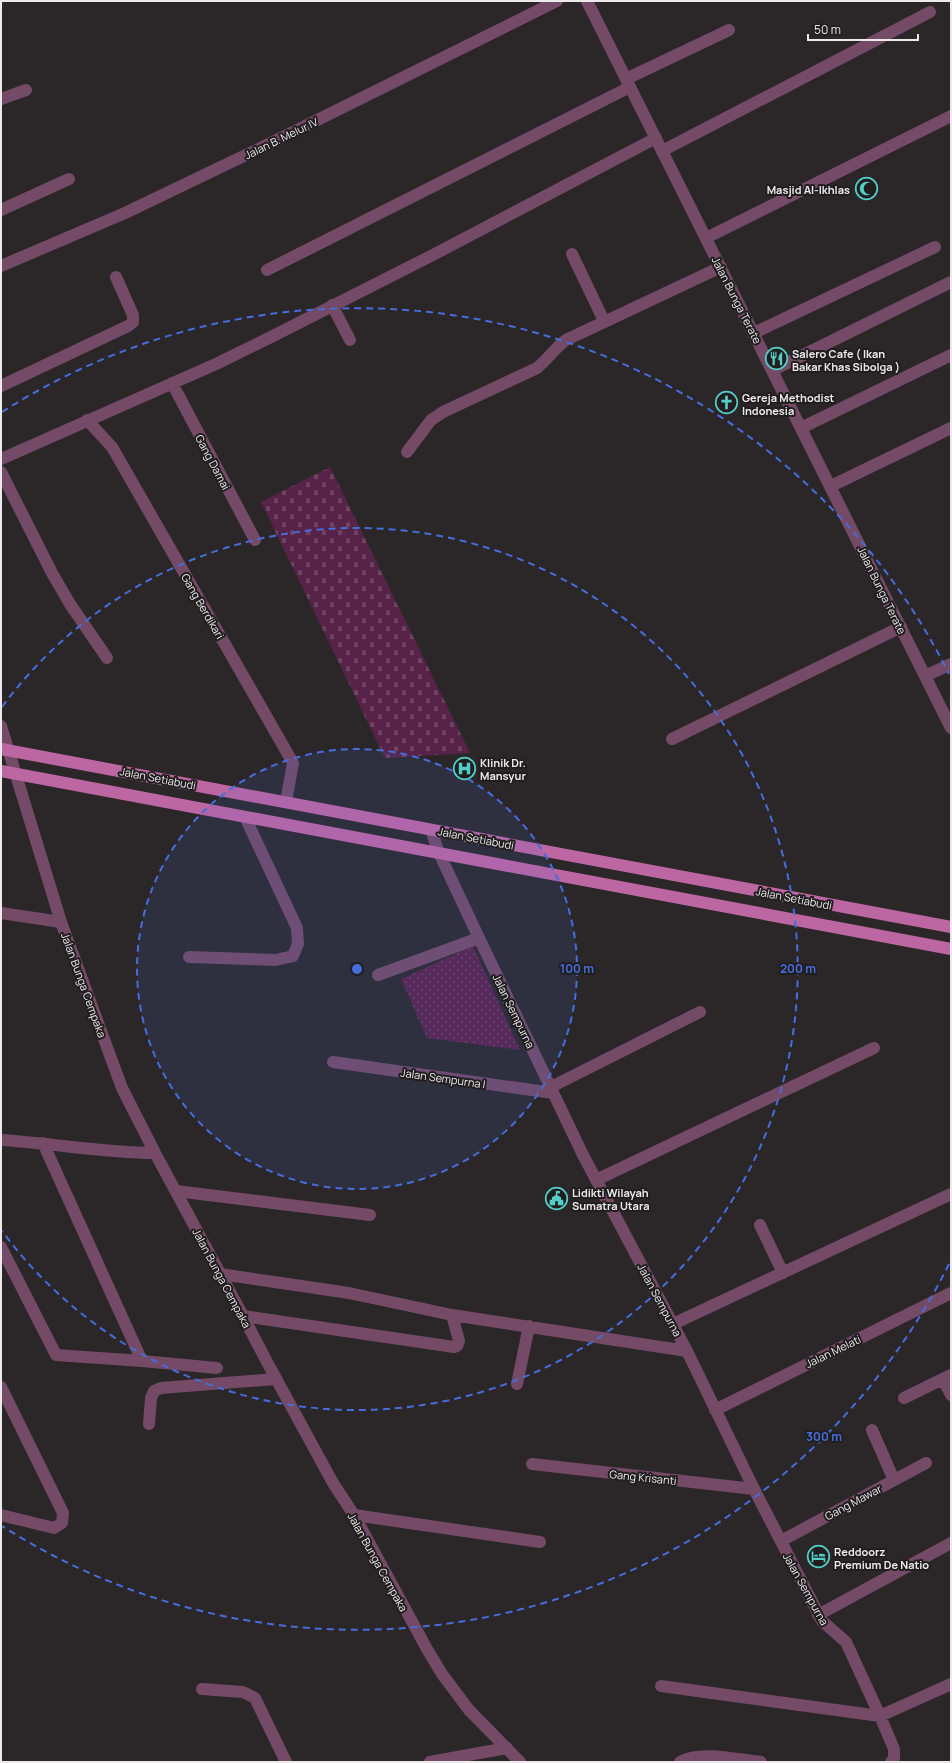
<svg xmlns="http://www.w3.org/2000/svg" width="952" height="1763" font-family="Manrope,sans-serif">
  <style>
    .green { fill: url(#green-dots) }
    .cemetery { fill: url(#cemetery-stones) }
    .lines { fill: none; stroke-linecap: round; stroke-linejoin: round }
    .minor { stroke: #744a66; stroke-width: 12 }
    .tertiary { stroke: #744a66; stroke-width: 12 }
    .primary { stroke: #bd67a2; stroke-width: 12 }
    .ring { fill: none; stroke: #476ddc; stroke-width: 2; stroke-dasharray: 7 5 }
    .labels { text-anchor: middle; dominant-baseline: central; stroke-width: 4; stroke-linejoin: round; paint-order: stroke }
    .street-label { font-size: 11px; fill: #edeaec; stroke: #211e20 }
    .poi-label { font-size: 11px; font-weight: bold; fill: #edeaec; stroke: #211e20; text-anchor: start }
    .centre { fill: #476ddc; stroke: #211e20; stroke-width: 2 }
    .ring-label { font-size: 12px; text-anchor: middle; font-weight: bold; fill: #476ddc; stroke: #211e20; stroke-width: 4; stroke-linejoin: round; paint-order: stroke }
  </style>
  <defs>
    <pattern id="green-dots" width="8" height="8" patternUnits="userSpaceOnUse"><rect width="8" height="8" fill="#582349"/><path d="M2 2h.1M6 6h.1" fill="none" stroke="#704363" stroke-width="1.8" stroke-linecap="round"/></pattern>
    <pattern id="cemetery-stones" width="16" height="16" patternUnits="userSpaceOnUse"><rect width="16" height="16" fill="#582349"/><path d="M2 7V4a2 2 0 0 1 4 0v3zM10 15v-3a2 2 0 0 1 4 0v3z" fill="#704363"/></pattern>
  </defs>
  <rect width="100%" height="100%" fill="#2b2729"/>
  <path class="green" d="M473 946 520 1050 427 1038 401 979Z"/>
  <path class="cemetery" d="M330 467 470 753 385 758 261 502Z"/>
  <g class="lines">
    <path class="minor" d="M626 79 729 30
      M1 99 26 90
      M662 151 930 12
      M1 210 69 179
      M706 238 951 116
      M572 254 604 321
      M1 266 125 213 271 143 557 1
      M267 270 630 87
      M332 305 350 340
      M754 333 935 247
      M773 370 951 282
      M172 383 255 540
      M1 386 128 326 133 322V315L116 277
      M87 420 112 447 293 763 286 802
      M801 428 951 355
      M407 452 431 420 443 412 537 368C547 360 555 348 566 340L721 267
      M1 459 216 364 271 337 427 258 656 138
      M1 472 52 573 70 604 107 658
      M831 486 951 428
      M925 676 951 664
      M672 739 901 627
      M431 830 439 853 479 938 583 1155 687 1351 754 1489 822 1621 846 1642 880 1716 894 1749V1758L891 1762
      M1 913 61 922
      M189 957 276 960 293 956 298 944 297 928 245 817
      M378 975 479 938
      M333 1062 553 1093
      M551 1087 700 1012
      M1 1140C52 1143 103 1153 155 1153
      M596 1180 874 1048
      M176 1191 370 1215
      M760 1225 783 1273
      M1 1247 56 1355 142 1361 43 1143
      M220 1274 349 1293 452 1315 687 1351
      M243 1316 454 1347 457 1346 459 1341 452 1315
      M673 1324 951 1194
      M142 1361 217 1368
      M943 1379 951 1395
      M517 1384 529 1326
      M1 1387 63 1513 62 1523 54 1528 1 1515
      M904 1398 951 1375
      M715 1410 951 1293
      M149 1424 151 1398 154 1391 161 1388 276 1379
      M872 1430 894 1480
      M532 1464 754 1489
      M354 1515 540 1542
      M781 1541 926 1463
      M818 1615 951 1543
      M661 1686 880 1716 951 1684
      M202 1689 243 1692 255 1698 286 1762
      M430 1762 507 1748
      M680 1762C700 1750 739 1760 761 1762"/>
    <path class="tertiary" d="M587 1 951 728
      M1 726 61 922 122 1088 155 1153 243 1316 267 1362 333 1483 354 1515 427 1649 442 1674 469 1710 520 1762"/>
    <path class="primary" d="M1 749 951 927
      M1 771 951 949"/>
  </g>
  <circle cx="357" cy="969" r="220" fill="#476ddc" fill-opacity=".12"/>
  <g class="ring">
    <circle cx="357" cy="969" r="220"/>
    <path d="M2 707A441 441 0 1 1 2 1231"/>
    <path d="M949 1264A661 661 0 0 1 2 1526M2 412A661 661 0 0 1 949 674"/>
  </g>
  <defs>
    <symbol id="mosque-ring" viewBox="-11 -11 22 22"><circle r="9.5" fill="#211e20" stroke="#54cdc7" stroke-width="1.5"/><path d="M3.5-4.9A6 6 0 1 0 3.5 4.9A5 5 0 1 1 3.5-4.9Z" fill="#54cdc7"/></symbol>
    <symbol id="restaurant-ring" viewBox="-11 -11 22 22"><circle r="9.5" fill="#211e20" stroke="#54cdc7" stroke-width="1.5"/><path d="M-5-6h1v4h1v-4h1v4h1v-4h1v5L-1.5 .5V6h-2V.5L-5-1ZM5-6V6H3V1.5H1.5Q1.5-4 5-6Z" fill="#54cdc7"/></symbol>
    <symbol id="church-ring" viewBox="-11 -11 22 22"><circle r="9.5" fill="#211e20" stroke="#54cdc7" stroke-width="1.5"/><path d="M-1.2-6h2.4v3.5h3.3v2.4h-3.3V6h-2.4V-.1h-3.3v-2.4h3.3Z" fill="#54cdc7"/></symbol>
    <symbol id="hospital-ring" viewBox="-11 -11 22 22"><circle r="9.5" fill="#211e20" stroke="#54cdc7" stroke-width="1.5"/><path d="M-5-5h3v3.5h4V-5h3V5h-3V1.5h-4V5h-3Z" fill="#54cdc7"/></symbol>
    <symbol id="civic-ring" viewBox="-11 -11 22 22"><circle r="9.5" fill="#211e20" stroke="#54cdc7" stroke-width="1.5"/><path d="M-.6-6.5H3V-4.5H.6V-3L4-1V1h2V6H-6V1h2V-1L-.6-3ZM-1.2 2.5V6h2.4V2.5Z" fill="#54cdc7"/></symbol>
    <symbol id="hotel-ring" viewBox="-11 -11 22 22"><circle r="9.5" fill="#211e20" stroke="#54cdc7" stroke-width="1.5"/><path d="M-6-4.5h1.5V1H6V5H4.5V3h-9V5H-6ZM-4 0a1.8 1.8 0 1 1 3.6 0ZM.5 0V-2.5h3Q6-2.5 6 0Z" fill="#54cdc7"/></symbol>
  </defs>
  <g fill-rule="evenodd">
    <use href="#mosque-ring" x="854" y="176" width="25" height="25"/>
    <use href="#restaurant-ring" x="764" y="346" width="25" height="25"/>
    <use href="#church-ring" x="714" y="390" width="25" height="25"/>
    <use href="#hospital-ring" x="452" y="756" width="25" height="25"/>
    <use href="#civic-ring" x="544" y="1186" width="25" height="25"/>
    <use href="#hotel-ring" x="806" y="1544" width="25" height="25"/>
  </g>
  <g class="labels">
    <g class="street-label">
      <text transform="translate(281 138) rotate(-26)">Jalan B. Melur IV</text>
      <text transform="translate(737 300) rotate(63)">Jalan Bunga Terate</text>
      <text transform="translate(213 462) rotate(62)">Gang Damai</text>
      <text transform="translate(882 590) rotate(64)">Jalan Bunga Terate</text>
      <text transform="translate(203 606) rotate(60)">Gang Berdikari</text>
      <text transform="translate(158 778) rotate(11)">Jalan Setiabudi</text>
      <text transform="translate(476 838) rotate(11)">Jalan Setiabudi</text>
      <text transform="translate(794 898) rotate(11)">Jalan Setiabudi</text>
      <text transform="translate(84 985) rotate(70)">Jalan Bunga Cempaka</text>
      <text transform="translate(514 1011) rotate(64)">Jalan Sempurna</text>
      <text transform="translate(443 1078) rotate(8)">Jalan Sempurna I</text>
      <text transform="translate(222 1278) rotate(62)">Jalan Bunga Cempaka</text>
      <text transform="translate(660 1300) rotate(62)">Jalan Sempurna</text>
      <text transform="translate(833 1351) rotate(-26)">Jalan Melati</text>
      <text transform="translate(643 1477) rotate(6)">Gang Krisanti</text>
      <text transform="translate(853 1502) rotate(-28)">Gang Mawar</text>
      <text transform="translate(378 1562) rotate(61)">Jalan Bunga Cempaka</text>
      <text transform="translate(806 1589) rotate(61)">Jalan Sempurna</text>
    </g>
    <g class="poi-label">
      <text x="850" y="189" text-anchor="end">Masjid Al-Ikhlas</text>
      <text x="792" y="353">Salero Cafe ( Ikan<tspan x="792" dy="13">Bakar Khas Sibolga )</tspan></text>
      <text x="742" y="397">Gereja Methodist<tspan x="742" dy="13">Indonesia</tspan></text>
      <text x="480" y="762">Klinik Dr.<tspan x="480" dy="13">Mansyur</tspan></text>
      <text x="572" y="1192">Lidikti Wilayah<tspan x="572" dy="13">Sumatra Utara</tspan></text>
      <text x="834" y="1551">Reddoorz<tspan x="834" dy="13">Premium De Natio</tspan></text>
    </g>
  </g>
  <circle cx="357" cy="969" r="6" class="centre"/>
  <g class="ring-label">
    <text x="577" y="973">100 m</text>
    <text x="798" y="973">200 m</text>
    <text x="824" y="1441">300 m</text>
  </g>
  <rect width="952" height="1763" fill="none" stroke="#edeaec" stroke-width="4"/>
  <path d="M808 34v6h110v-6" fill="none" stroke="#edeaec" stroke-width="2"/>
  <text x="814" y="34" font-size="12" fill="#edeaec" stroke="#211e20" stroke-width="3" paint-order="stroke">50 m</text>
</svg>
